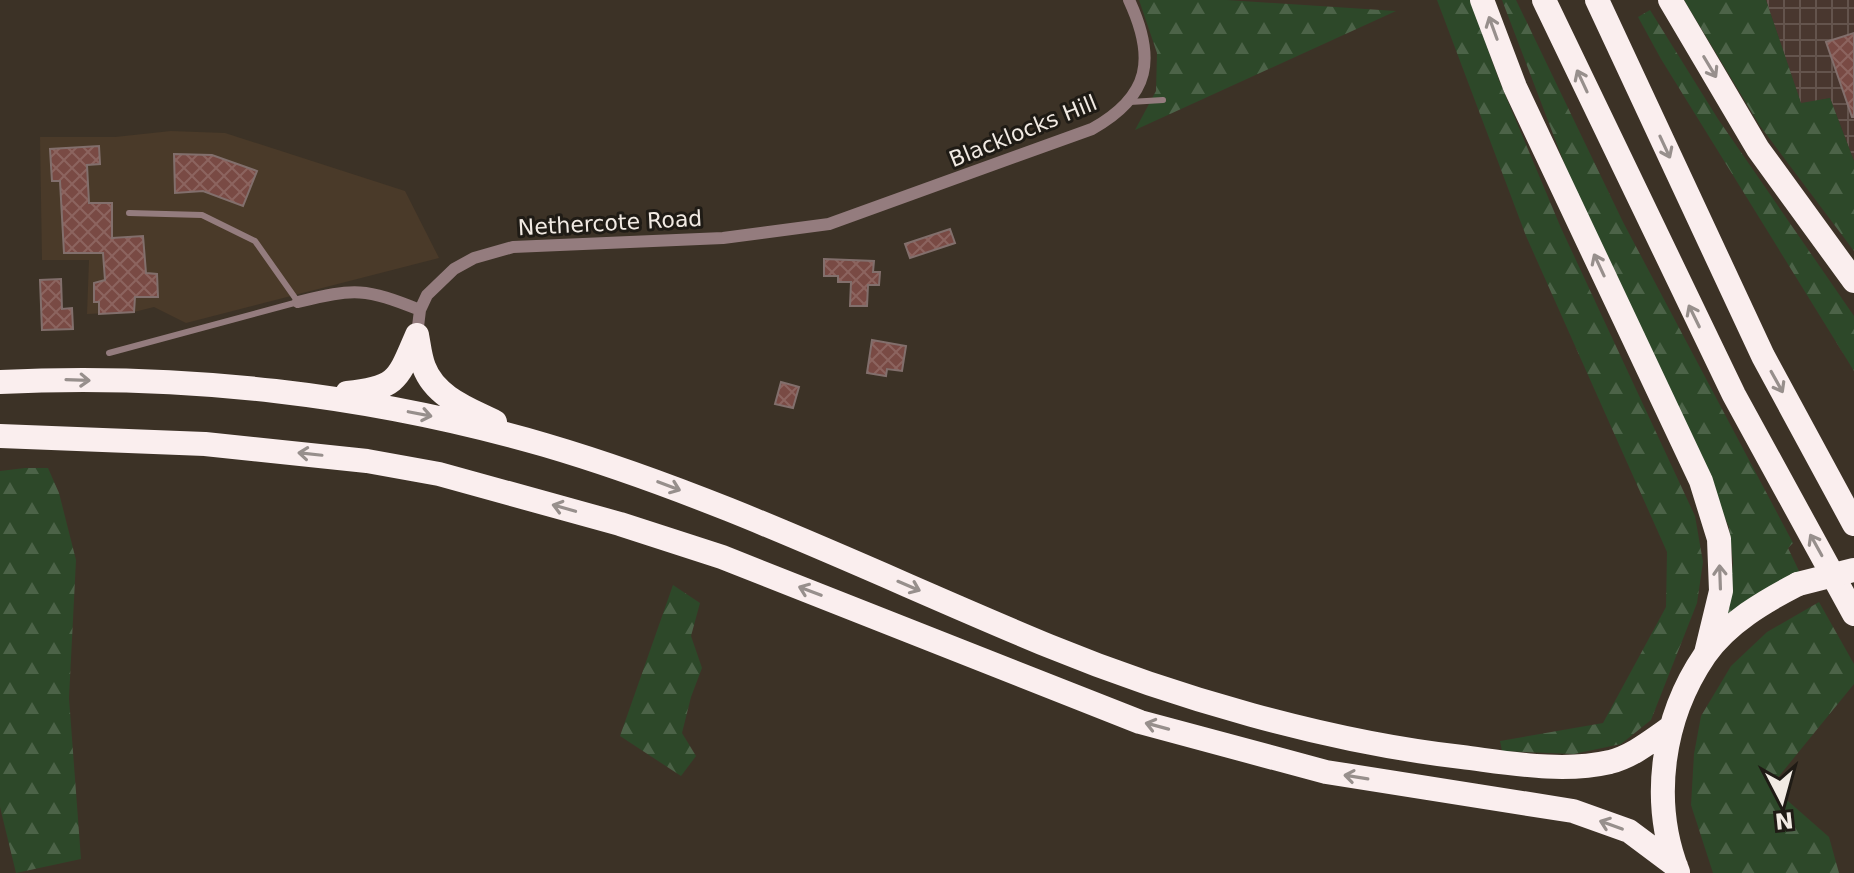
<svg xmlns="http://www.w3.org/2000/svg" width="1854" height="873" font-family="'DejaVu Sans',sans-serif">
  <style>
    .built { fill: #4a3a29 }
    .industrial { fill: url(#industrial-grid) }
    .forest { fill: url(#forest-firs) }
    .building { fill: url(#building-cross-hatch); stroke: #826f6c; stroke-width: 2 }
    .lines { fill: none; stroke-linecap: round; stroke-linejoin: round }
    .lane { stroke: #947c7e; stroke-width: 6 }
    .street { stroke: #947c7e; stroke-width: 12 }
    .highway { stroke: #faeeee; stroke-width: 24 }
    .highway-bridge { stroke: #faeeee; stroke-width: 24 }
    .oneway { stroke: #978f8c }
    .labels { text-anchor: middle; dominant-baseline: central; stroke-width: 6; stroke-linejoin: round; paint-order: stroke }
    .street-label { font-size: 22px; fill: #f1eae3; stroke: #1f1b15 }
  </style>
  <defs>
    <pattern id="industrial-grid" width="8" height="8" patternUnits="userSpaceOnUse" patternTransform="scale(2)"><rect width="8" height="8" fill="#49372f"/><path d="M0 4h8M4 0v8" fill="none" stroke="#64544d"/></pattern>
    <pattern id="forest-firs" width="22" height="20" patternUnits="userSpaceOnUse" patternTransform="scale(2)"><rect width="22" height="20" fill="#2d4829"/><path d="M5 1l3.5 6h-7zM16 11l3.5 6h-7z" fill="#4c6348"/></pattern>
    <pattern id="building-cross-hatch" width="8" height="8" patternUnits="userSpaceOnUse" patternTransform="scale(2)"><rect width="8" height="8" fill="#794a44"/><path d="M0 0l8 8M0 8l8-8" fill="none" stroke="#8c645f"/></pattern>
  </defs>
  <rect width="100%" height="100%" fill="#3c3226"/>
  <path class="built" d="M171 131 225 133 405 191 439 258 186 323 154 307 134 312 87 314 89 260H42L40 137H115Z"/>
  <path class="industrial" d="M1766 0H1854V161L1830 98 1801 104Z"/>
  <path class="forest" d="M1139 0H1227L1396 11 1135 130 1156 91 1157 53Z
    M1437 0H1470L1499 80 1561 228 1695 516 1703 562 1697 603 1651 720 1621 744 1574 754 1502 751 1500 741 1603 723 1666 607 1667 552 1526 236Z
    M1502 0H1516L1623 222 1793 543 1788 548 1800 573 1725 621 1733 563 1729 527 1574 189Z
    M1684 0H1766L1801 103 1830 98 1854 161V251L1760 126Z
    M1650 10 1718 119 1854 316V371L1661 59 1638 17Z
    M25 468H48L59 493 76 560 69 698 81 859 16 873 0 807V471Z
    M673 585 700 603 691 636 702 668 691 697 682 733 696 756 681 776 620 736Z
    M1819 602 1854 664V684L1771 786 1829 837 1839 873H1713L1691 805 1694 754 1701 716 1731 666 1767 632Z"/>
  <path class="building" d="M1854 33V117H1852L1826 42Z
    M99 146 100 164 87 165 89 203H112V238L143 236 146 273 157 274 158 297H135L134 312 99 314V302H94V283L105 280 103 253H64L60 181H52L50 149Z
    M174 154 212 155 257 171 243 206 203 191 175 193Z
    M950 229 955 243 910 258 905 244Z
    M824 259 874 261 873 272H880L879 285H868L867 306H850L851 282H838V276H824Z
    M61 279 62 309 72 308 73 329 42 330 40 280Z
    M872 340 906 346 902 371 887 369 886 376 867 373Z
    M781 382 799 387 793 408 775 404Z"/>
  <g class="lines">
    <path class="lane" d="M1130 102 1163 100
      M109 353 298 302 255 241 202 215 129 213"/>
    <path class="street" d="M298 302C355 288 365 288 420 310
      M417 335 420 310 427 295 454 269 474 258 513 247 723 238 829 224 1092 129C1151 96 1156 58 1129 0"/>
    <path class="highway" d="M1482 0 1515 87 1701 481 1719 539 1721 591 1706 653
      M1544 0 1734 395 1854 614
      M1597 0 1763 356 1854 524
      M1670 0 1758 149 1854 281
      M417 335C419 345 420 357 424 367 435 397 469 409 495 422
      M0 382C183 373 369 394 545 445 719 496 882 577 1049 646 1173 697 1328 742 1462 757 1510 763 1562 773 1610 762 1633 756 1651 741 1670 728
      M347 393C398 388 398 379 417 335
      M0 436 205 444 367 461 439 474 620 524 722 557 1140 722 1326 772 1573 811 1629 831 1676 866
      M1678 872C1650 801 1662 718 1705 655 1727 623 1765 601 1798 584"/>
    <path class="highway-bridge" d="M1798 584 1854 570"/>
  </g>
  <defs><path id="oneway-shaft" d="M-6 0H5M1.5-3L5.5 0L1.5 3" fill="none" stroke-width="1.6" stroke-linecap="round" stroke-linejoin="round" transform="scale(2)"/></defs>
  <g class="oneway">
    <use href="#oneway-shaft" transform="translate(1493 28) rotate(-110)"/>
    <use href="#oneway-shaft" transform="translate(1710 67) rotate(59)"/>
    <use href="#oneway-shaft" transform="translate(1582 81) rotate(-115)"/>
    <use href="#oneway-shaft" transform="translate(1665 147) rotate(65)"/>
    <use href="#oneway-shaft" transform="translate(1599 265) rotate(-115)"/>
    <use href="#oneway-shaft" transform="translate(1694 316) rotate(-116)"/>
    <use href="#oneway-shaft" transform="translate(78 380) rotate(2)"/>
    <use href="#oneway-shaft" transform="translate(1777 382) rotate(61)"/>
    <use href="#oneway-shaft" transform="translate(420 414) rotate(11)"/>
    <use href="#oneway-shaft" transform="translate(310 454) rotate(-174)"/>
    <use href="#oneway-shaft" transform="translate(669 486) rotate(21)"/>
    <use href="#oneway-shaft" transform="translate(564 508) rotate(-164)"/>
    <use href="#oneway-shaft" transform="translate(1816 545) rotate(-119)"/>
    <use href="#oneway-shaft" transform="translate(1720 577) rotate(-92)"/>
    <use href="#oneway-shaft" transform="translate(909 586) rotate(23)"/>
    <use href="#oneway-shaft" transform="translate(810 591) rotate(-159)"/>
    <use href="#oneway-shaft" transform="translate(1157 726) rotate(-165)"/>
    <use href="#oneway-shaft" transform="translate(1356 777) rotate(-171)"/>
    <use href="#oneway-shaft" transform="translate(1611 825) rotate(-160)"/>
  </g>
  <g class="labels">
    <g class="street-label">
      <text transform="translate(1023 131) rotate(-22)">Blacklocks Hill</text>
      <text transform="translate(610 223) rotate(-3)">Nethercote Road</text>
    </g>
  </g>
  <g transform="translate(1782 801) rotate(174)" stroke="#1f1b15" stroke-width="6" paint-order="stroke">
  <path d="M0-6L14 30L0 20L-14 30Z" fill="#f1eae3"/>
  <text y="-12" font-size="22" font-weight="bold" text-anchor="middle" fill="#f1eae3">N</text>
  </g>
</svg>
